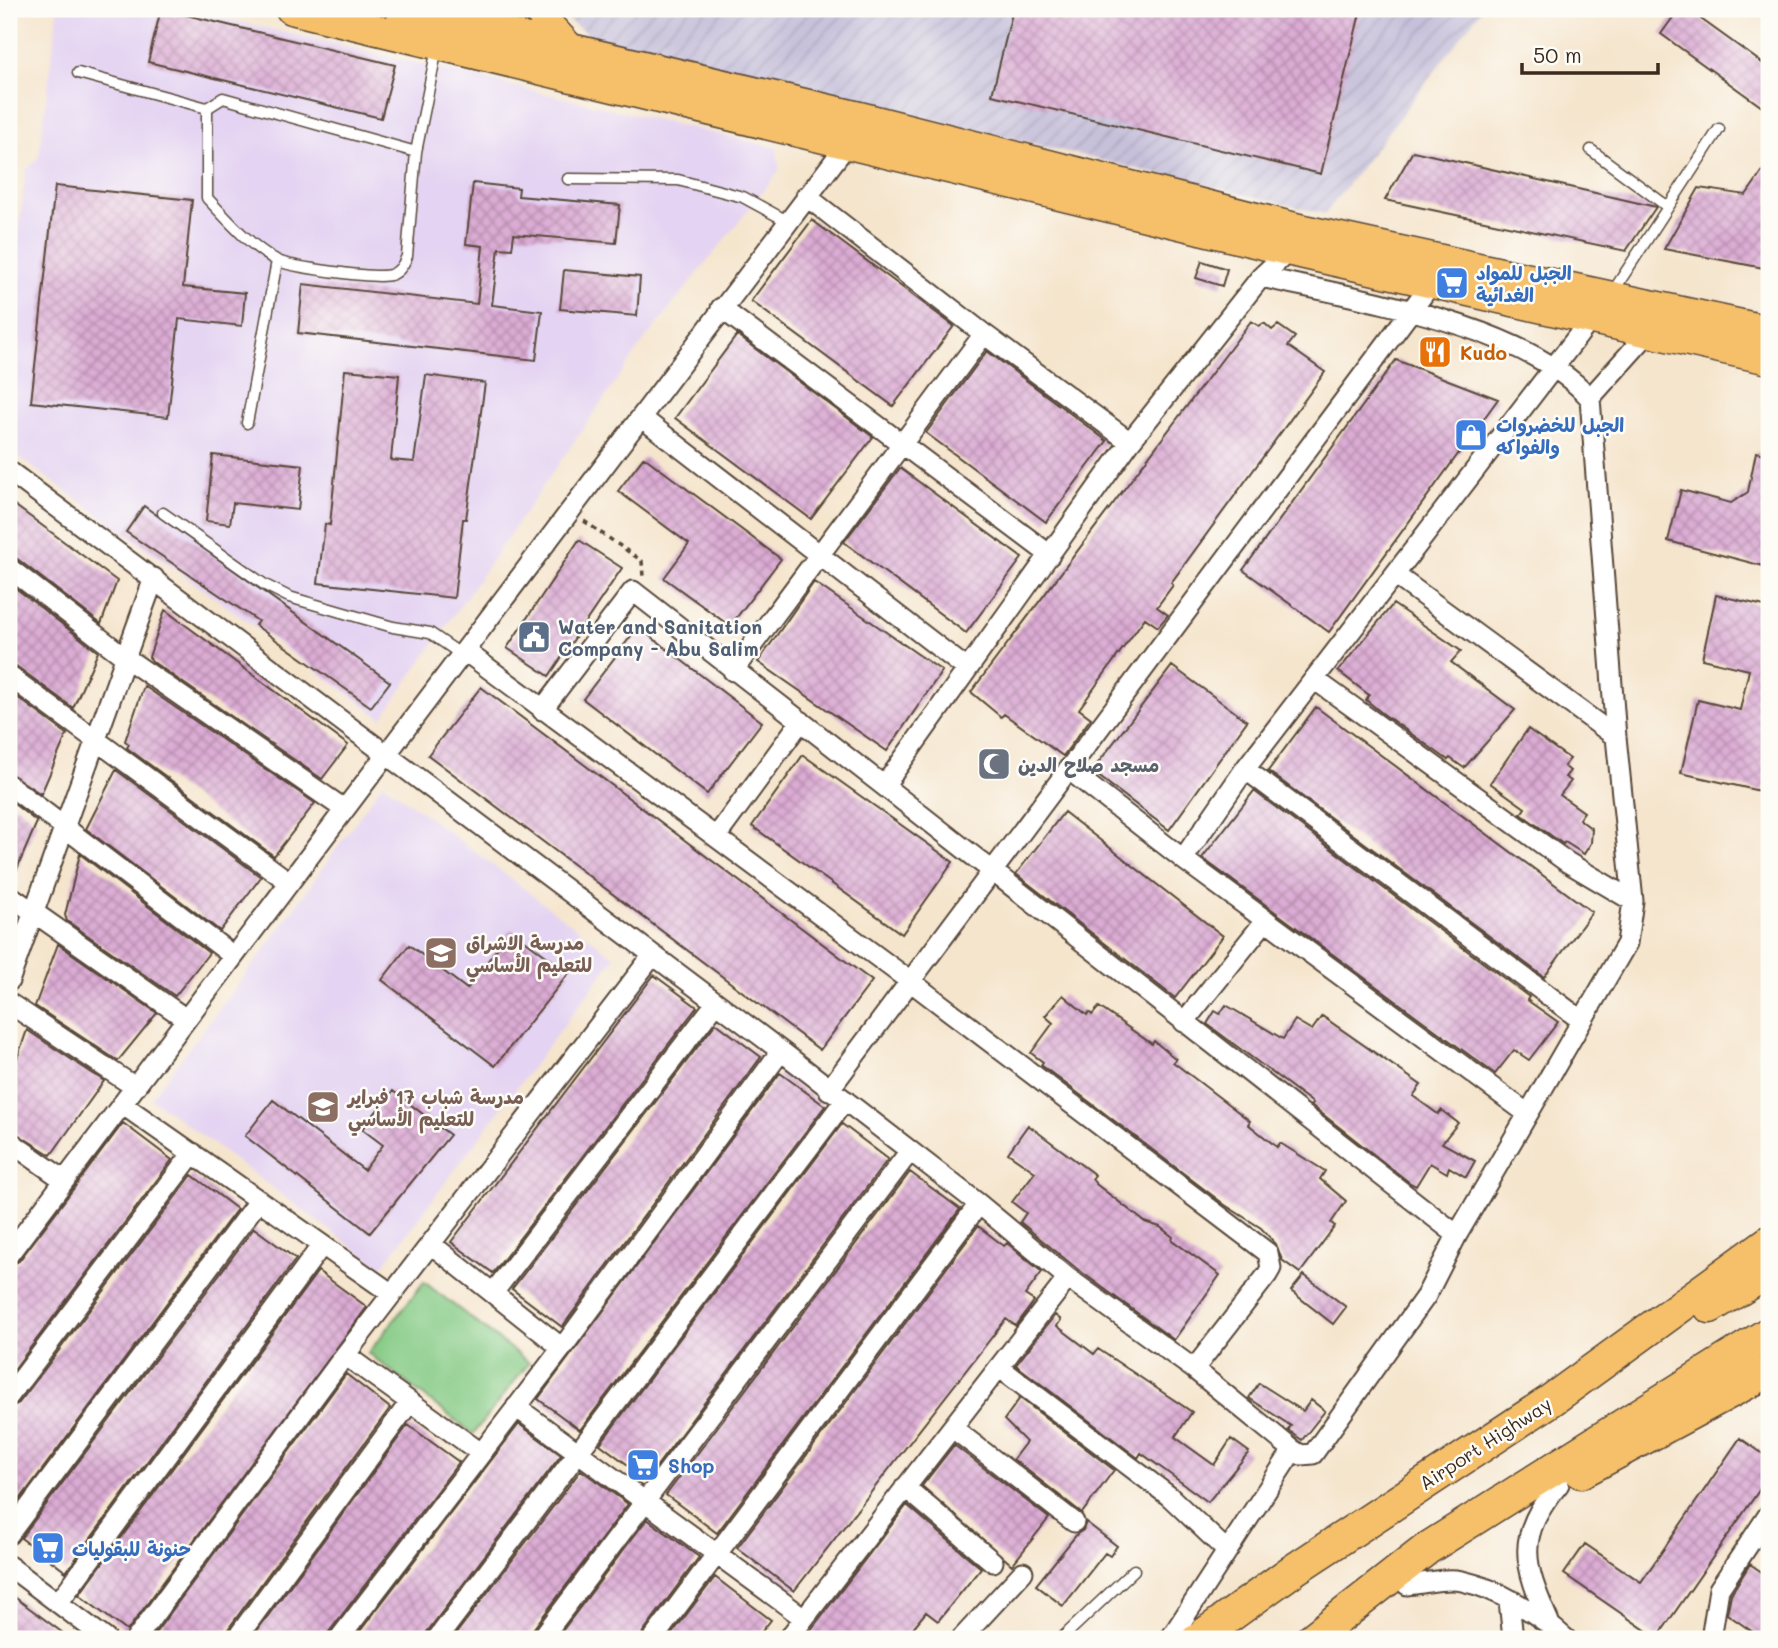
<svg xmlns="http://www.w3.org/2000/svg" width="1778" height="1648" font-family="Mali,'Playpen Sans Arabic',sans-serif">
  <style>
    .built { fill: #e4d3f2 }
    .industrial { fill: url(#industrial-furrows) }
    .green { fill: #85ca85; stroke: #607a52; stroke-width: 2 }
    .building { fill: url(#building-cross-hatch) }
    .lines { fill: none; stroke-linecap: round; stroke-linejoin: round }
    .service-casing { stroke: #574638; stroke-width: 13 }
    .minor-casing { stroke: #574638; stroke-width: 23 }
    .primary-casing { stroke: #574638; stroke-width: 33 }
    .trunk-casing { stroke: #574638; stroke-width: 35 }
    .path { stroke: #574638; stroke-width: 3.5; stroke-dasharray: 5 5; stroke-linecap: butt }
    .service { stroke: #fff; stroke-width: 10 }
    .minor { stroke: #fff; stroke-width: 19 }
    .primary { stroke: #f6c06b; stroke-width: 30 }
    .trunk { stroke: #f6c06b; stroke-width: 32 }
    .labels { text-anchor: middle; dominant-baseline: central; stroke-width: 5; stroke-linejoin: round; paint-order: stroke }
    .shop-label { font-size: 19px; font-weight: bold; fill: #366cbe; stroke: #fdfcf7; text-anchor: start }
    .food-label { font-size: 19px; font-weight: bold; fill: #c56008; stroke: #fdfcf7; text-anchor: start }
    .service-label { font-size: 19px; font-weight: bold; fill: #4e5e75; stroke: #fdfcf7; text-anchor: start }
    .worship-label { font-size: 19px; font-weight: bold; fill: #5b616d; stroke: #fdfcf7; text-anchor: start }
    .education-label { font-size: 19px; font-weight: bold; fill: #785e54; stroke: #fdfcf7; text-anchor: start }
    .street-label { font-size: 19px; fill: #3b2a1e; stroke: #fdfcf7 }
  </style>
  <defs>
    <pattern id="industrial-furrows" width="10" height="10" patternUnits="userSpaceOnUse" patternTransform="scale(1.75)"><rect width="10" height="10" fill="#c6c0da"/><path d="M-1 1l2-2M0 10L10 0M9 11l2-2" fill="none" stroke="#aba5bb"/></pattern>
    <pattern id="building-cross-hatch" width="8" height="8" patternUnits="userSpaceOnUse" patternTransform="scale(1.75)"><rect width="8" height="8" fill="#dcacd5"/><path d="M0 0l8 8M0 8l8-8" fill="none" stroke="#b48cac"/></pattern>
  </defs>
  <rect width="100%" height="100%" fill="#fdfcf7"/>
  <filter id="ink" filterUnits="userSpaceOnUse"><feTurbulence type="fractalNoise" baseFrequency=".0143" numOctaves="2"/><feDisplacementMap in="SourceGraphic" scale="14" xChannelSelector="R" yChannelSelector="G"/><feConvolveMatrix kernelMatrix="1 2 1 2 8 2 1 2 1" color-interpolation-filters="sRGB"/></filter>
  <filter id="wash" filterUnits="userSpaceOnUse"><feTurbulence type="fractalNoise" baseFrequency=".00686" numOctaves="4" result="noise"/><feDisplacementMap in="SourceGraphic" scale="28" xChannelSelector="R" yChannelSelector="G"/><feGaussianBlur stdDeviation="1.57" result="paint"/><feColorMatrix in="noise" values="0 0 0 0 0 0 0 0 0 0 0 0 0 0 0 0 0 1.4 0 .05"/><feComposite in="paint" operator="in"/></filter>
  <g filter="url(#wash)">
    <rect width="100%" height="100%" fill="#f5e5cd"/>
    <path class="built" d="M58 9H185L777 148 779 171 644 341 382 718 9 450V316L26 170 39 157Z
      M383 783 615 957 381 1268 151 1098 266 948Z"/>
    <path class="industrial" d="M561 9H1482L1325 214 594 38 566 19Z"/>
    <path class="green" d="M424 1282 529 1363 473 1434 368 1353Z"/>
    <g id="blocks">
      <path class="building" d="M161 9 395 65 381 118 148 62Z
        M1013 9H1361L1321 174 992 95Z
        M1679 9H1687L1769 68V112L1661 34Z
        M1413 151 1656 207 1626 251 1385 200Z
        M1769 162V269L1664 249 1699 188 1746 195Z
        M473 183 519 188 518 196 620 205 616 243 514 234 512 249 499 248 492 305 542 311 536 360 298 333 303 284 477 304 483 246 466 244Z
        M55 186 192 200 183 287 245 293 242 326 179 319 168 417 31 402Z
        M812 220 954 326 893 406 751 301Z
        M1202 261 1227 269 1222 286 1196 278Z
        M564 270 640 277 637 316 560 309Z
        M1251 321 1259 326 1264 323 1272 330 1278 325 1295 337 1288 346 1325 372 1171 583 1173 585 1157 607 1168 615 1158 627 1145 618 1079 709 1091 718 1063 756 1004 714 1001 717 971 692Z
        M737 335 873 437 811 519 675 418Z
        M987 351 1107 441 1046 522 926 433Z
        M1396 360 1498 399 1329 632 1243 570Z
        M345 370 399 375 391 460 414 462 426 375 485 383 466 519H463L454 598 318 583 325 524 330 525Z
        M1756 452 1769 455 1767 567 1668 541 1681 490 1731 503 1748 492Z
        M213 455 303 465 298 510 233 503 230 524 206 521Z
        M644 457 781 559 730 626 664 578 689 544 618 491Z
        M900 468 1022 558 966 633 844 542Z
        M9 501 117 581 101 624 16 558 9 556Z
        M144 506 390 682 371 707 255 625 258 621 126 532Z
        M579 540 622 568 549 676 507 648Z
        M814 582 942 671 887 751 758 662Z
        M9 583 98 652 73 708 16 666 9 664Z
        M1716 595 1769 607V768L1764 792 1681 773 1698 700 1740 710 1749 670 1702 659Z
        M1393 604 1461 651 1451 662 1515 710 1464 768 1450 758 1448 760 1382 713 1366 700 1369 695 1338 671Z
        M165 610 348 745 322 779 153 662 149 657Z
        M638 627 762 722 707 794 583 699Z
        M1172 666 1247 721 1169 830 1092 771Z
        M144 686 315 803 274 856 127 748 129 744 125 741Z
        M481 687 872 981 820 1050 428 755Z
        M9 691 67 734 41 794 9 773Z
        M1316 707 1592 912 1544 977 1268 771Z
        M1528 729 1570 759 1564 766 1570 771 1565 777 1571 781 1560 795 1584 812 1579 819 1592 829 1591 843 1584 854 1565 842 1563 844 1521 814 1525 808 1490 783Z
        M803 755 953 862 902 934 752 826Z
        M116 770 261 877 220 931 86 829Z
        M1254 791 1529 997 1527 1000 1558 1022 1529 1060 1514 1050 1495 1074 1202 858Z
        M9 800 37 822 11 883H9Z
        M1064 812 1223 936 1175 998 1016 874Z
        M80 854 209 953 175 996 67 921 65 915Z
        M511 930 569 973 495 1066 382 980 409 945 467 989Z
        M58 944 157 1013 118 1061 35 1006Z
        M654 975 697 1007 493 1273 451 1242Z
        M1063 995 1087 1015 1089 1012 1092 1015 1099 1007 1152 1044 1154 1041 1176 1059 1173 1062 1250 1121 1248 1124 1277 1147 1280 1143 1325 1171 1320 1179 1346 1201 1331 1223 1335 1226 1300 1273 1282 1260 1276 1244 1261 1228 1225 1205 1041 1065 1043 1062 1031 1053 1053 1023 1045 1016Z
        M1226 1005 1283 1039 1295 1020 1312 1030 1322 1016 1421 1085 1413 1096 1438 1114 1441 1110 1458 1123 1442 1143 1475 1161 1466 1177 1449 1167 1447 1173 1430 1163 1416 1186 1410 1183 1311 1105 1313 1103 1207 1024 1215 1011 1220 1014Z
        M716 1023 761 1057 562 1327 512 1289Z
        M27 1030 104 1081 51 1155 9 1129V1082Z
        M780 1073 825 1106 580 1430 538 1399Z
        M393 1091 450 1135 370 1233 245 1136 273 1100 364 1170 383 1145 362 1129Z
        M123 1123 172 1160 9 1376V1266L19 1261Z
        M842 1124 888 1159 647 1479 600 1444Z
        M1028 1125 1095 1175 1092 1179 1096 1184 1145 1222 1160 1227 1173 1237 1172 1240 1220 1275 1174 1340 1076 1268 1020 1222 1026 1213 1012 1202 1035 1172 1008 1153Z
        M910 1172 960 1209 717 1533 666 1495Z
        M192 1175 237 1209 9 1514V1408L19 1403Z
        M978 1226 1004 1246 1007 1243 1042 1272 1025 1295 1034 1301 1016 1326 1006 1319 794 1591 737 1548Z
        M254 1228 296 1259 66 1572 21 1538Z
        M318 1271 367 1307 127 1631 79 1595Z
        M1304 1275 1346 1307 1333 1324 1291 1291Z
        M1055 1315 1061 1320 1057 1326 1094 1354 1098 1349 1192 1412 1175 1437 1214 1465 1231 1439 1249 1452 1208 1502 1141 1453 1138 1458 1016 1365Z
        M346 1374 390 1408 226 1632 224 1639H151Z
        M1259 1383 1303 1411 1311 1400 1325 1411 1302 1440 1288 1430 1291 1426 1249 1398Z
        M1020 1398 1114 1470 1082 1513 1013 1459 1026 1442 1004 1420Z
        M519 1424 561 1455 427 1632 425 1639H354Z
        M408 1425 459 1462 329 1632 327 1639H251Z
        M1740 1438 1769 1458V1476L1657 1638 1564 1574 1585 1544 1641 1582Z
        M954 1445 1049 1518 1012 1565 922 1486Z
        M581 1470 628 1504 531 1632 529 1639H452Z
        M907 1505 981 1568 938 1621 926 1612 904 1639H820L810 1631Z
        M647 1519 699 1557 643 1632 641 1639H556Z
        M1086 1522 1117 1546 1110 1556 1105 1553 1063 1606 1036 1585 1077 1534 1083 1530Z
        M1750 1564 1769 1577V1639H1763L1727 1614 1731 1594Z
        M715 1577 771 1620 756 1639H668Z
        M9 1593 71 1639H9Z"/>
    </g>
  </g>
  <g filter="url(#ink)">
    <use href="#blocks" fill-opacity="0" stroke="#574638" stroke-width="2"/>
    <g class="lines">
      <defs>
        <path id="service" d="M78 73 207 108
          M1591 150 1668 207
          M416 152 223 98 207 108V198C227 219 250 246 276 260 288 267 376 279 390 275 399 273 404 264 407 256L416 152 437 48
          M568 179 678 180 743 197 787 221
          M1612 293 1719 129
          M247 423 277 261
          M163 513 265 585 289 597 393 627 430 633 462 655
          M1061 1639 1134 1570"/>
        <path id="minor" d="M806 196 984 334 1130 442
          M1294 246 1261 277 1130 442 884 786 1457 1235
          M1261 277C1358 299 1522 323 1590 398L1616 737 1633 901 1627 943 1528 1114
          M721 308 1050 555
          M1590 398 1649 332
          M642 418 967 669
          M9 471 781 1051 979 1204 1068 1278 1194 1369 1293 1450 1301 1455 1313 1454 1426 1296 1457 1235 1528 1114 1183 859 1068 769
          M9 568 126 658 344 809
          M1395 575 1616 737
          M465 651 910 981 1268 1253 1271 1268 1267 1275 1194 1369
          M733 671 984 334
          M9 676 289 882
          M1314 679 1567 862 1633 901
          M542 710 633 591 884 786
          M1245 769 1581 1020
          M9 785 232 955
          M716 837 801 721
          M1183 859 1245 769 1591 319
          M9 895 186 1019
          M9 981 154 578
          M9 1003 135 1087
          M1184 1022 1266 920
          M829 1090 1431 284
          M122 1104 392 1294
          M9 1141 64 1180
          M431 1244 562 1348
          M9 1254 848 143
          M493 1293 716 1003
          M345 1355 481 1453
          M1000 1368 1169 1496 1227 1551
          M9 1396 193 1153
          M516 1407 804 1618
          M954 1429 1074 1522
          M905 1487 993 1562
          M9 1534 259 1200
          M9 1566 106 1639
          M1407 1585C1425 1584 1444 1577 1462 1581 1499 1589 1539 1614 1566 1639
          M1509 1601 1513 1639
          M58 1603 322 1245
          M1549 1622C1523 1563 1515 1536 1559 1484
          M136 1639 345 1355 653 955
          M236 1639 410 1402
          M339 1639 562 1348 781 1051
          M437 1639 845 1100
          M541 1639 910 1151
          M653 1639 979 1204
          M788 1639 1068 1278
          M961 1639 1023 1572
          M1170 1639 1293 1450
          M1711 1639 1719 1589 1769 1514"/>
        <path id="primary" d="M291 9 1291 251 1769 359
          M401 9 860 117 1303 230 1769 331
          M539 9 547 24 570 49"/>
        <path id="trunk" d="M1710 1307 1769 1272
          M1581 1472 1769 1371
          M1198 1639 1292 1571 1550 1401 1769 1242
          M1312 1639 1428 1548 1769 1333"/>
      </defs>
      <use href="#service" class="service-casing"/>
      <use href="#minor" class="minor-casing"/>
      <use href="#primary" class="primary-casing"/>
      <use href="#trunk" class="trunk-casing"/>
      <path class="path" d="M584 521 642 561 643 577"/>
      <use href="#service" class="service"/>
      <use href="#minor" class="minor"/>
      <use href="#primary" class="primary"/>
      <use href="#trunk" class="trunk"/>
    </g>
  </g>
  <defs>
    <symbol id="supermarket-square" viewBox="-11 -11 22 22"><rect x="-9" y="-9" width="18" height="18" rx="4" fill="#3f7fe0" stroke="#fdfcf7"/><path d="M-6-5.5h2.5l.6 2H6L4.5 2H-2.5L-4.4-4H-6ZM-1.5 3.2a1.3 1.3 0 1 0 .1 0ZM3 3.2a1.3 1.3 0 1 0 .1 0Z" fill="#fff"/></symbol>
    <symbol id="restaurant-square" viewBox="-11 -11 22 22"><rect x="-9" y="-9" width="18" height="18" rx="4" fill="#e8710a" stroke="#fdfcf7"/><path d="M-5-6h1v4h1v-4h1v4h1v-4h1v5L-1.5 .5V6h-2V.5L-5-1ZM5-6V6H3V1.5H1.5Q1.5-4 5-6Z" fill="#fff"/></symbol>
    <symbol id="shop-square" viewBox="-11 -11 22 22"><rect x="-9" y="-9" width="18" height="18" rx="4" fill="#3f7fe0" stroke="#fdfcf7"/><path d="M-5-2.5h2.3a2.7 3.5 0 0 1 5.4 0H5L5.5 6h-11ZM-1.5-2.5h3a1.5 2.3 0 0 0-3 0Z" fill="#fff"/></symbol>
    <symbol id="civic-square" viewBox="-11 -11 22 22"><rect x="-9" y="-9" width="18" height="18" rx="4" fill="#5c6f8a" stroke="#fdfcf7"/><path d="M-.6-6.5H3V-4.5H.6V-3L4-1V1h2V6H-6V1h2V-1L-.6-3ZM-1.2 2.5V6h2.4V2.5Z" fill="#fff"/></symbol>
    <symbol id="mosque-square" viewBox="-11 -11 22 22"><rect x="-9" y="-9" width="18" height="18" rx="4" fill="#6b7280" stroke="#fdfcf7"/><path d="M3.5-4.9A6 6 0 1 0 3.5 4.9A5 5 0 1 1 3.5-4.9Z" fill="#fff"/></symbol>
    <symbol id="school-square" viewBox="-11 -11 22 22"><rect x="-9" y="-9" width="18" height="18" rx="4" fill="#8d6e63" stroke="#fdfcf7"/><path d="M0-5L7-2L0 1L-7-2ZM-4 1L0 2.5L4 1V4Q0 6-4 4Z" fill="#fff"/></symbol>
  </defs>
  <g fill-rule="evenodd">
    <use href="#supermarket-square" x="1433" y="264" width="38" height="38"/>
    <use href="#restaurant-square" x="1416" y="333" width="38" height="38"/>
    <use href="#shop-square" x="1452" y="416" width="38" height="38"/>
    <use href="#civic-square" x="515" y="618" width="38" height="38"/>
    <use href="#mosque-square" x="975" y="745" width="38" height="38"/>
    <use href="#school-square" x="422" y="934" width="38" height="38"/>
    <use href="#school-square" x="304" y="1088" width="38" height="38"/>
    <use href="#supermarket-square" x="624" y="1446" width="38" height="38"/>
    <use href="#supermarket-square" x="29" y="1529" width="38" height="38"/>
  </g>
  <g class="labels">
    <g class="shop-label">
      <text x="1476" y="272">الجبل للمواد<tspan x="1476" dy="22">الغدائية</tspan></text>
      <text x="1496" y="424">الجبل للخضروات<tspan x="1496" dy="22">والفواكه</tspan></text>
      <text x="668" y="1465">Shop</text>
      <text x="72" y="1548">حنونة للبقوليات</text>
    </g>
    <g class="food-label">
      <text x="1460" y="352">Kudo</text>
    </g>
    <g class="service-label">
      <text x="558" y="626">Water and Sanitation<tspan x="558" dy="22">Company - Abu Salim</tspan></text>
    </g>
    <g class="worship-label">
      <text x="1018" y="764">مسجد صلاح الدين</text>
    </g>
    <g class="education-label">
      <text x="466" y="942">مدرسة الاشراق<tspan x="466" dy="22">للتعليم الأساسي</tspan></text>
      <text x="348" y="1096">مدرسة شباب 17 فبراير<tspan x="348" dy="22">للتعليم الأساسي</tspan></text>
    </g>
    <g class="street-label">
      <text transform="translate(1485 1443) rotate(-33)">Airport Highway</text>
    </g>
  </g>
  <rect width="1778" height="1648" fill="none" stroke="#fdfcf7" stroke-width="35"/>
  <path d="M1522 63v10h136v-10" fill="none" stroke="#3b2a1e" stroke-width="3.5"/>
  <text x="1533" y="63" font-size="21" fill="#3b2a1e" stroke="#fdfcf7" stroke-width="5" paint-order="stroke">50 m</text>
</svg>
